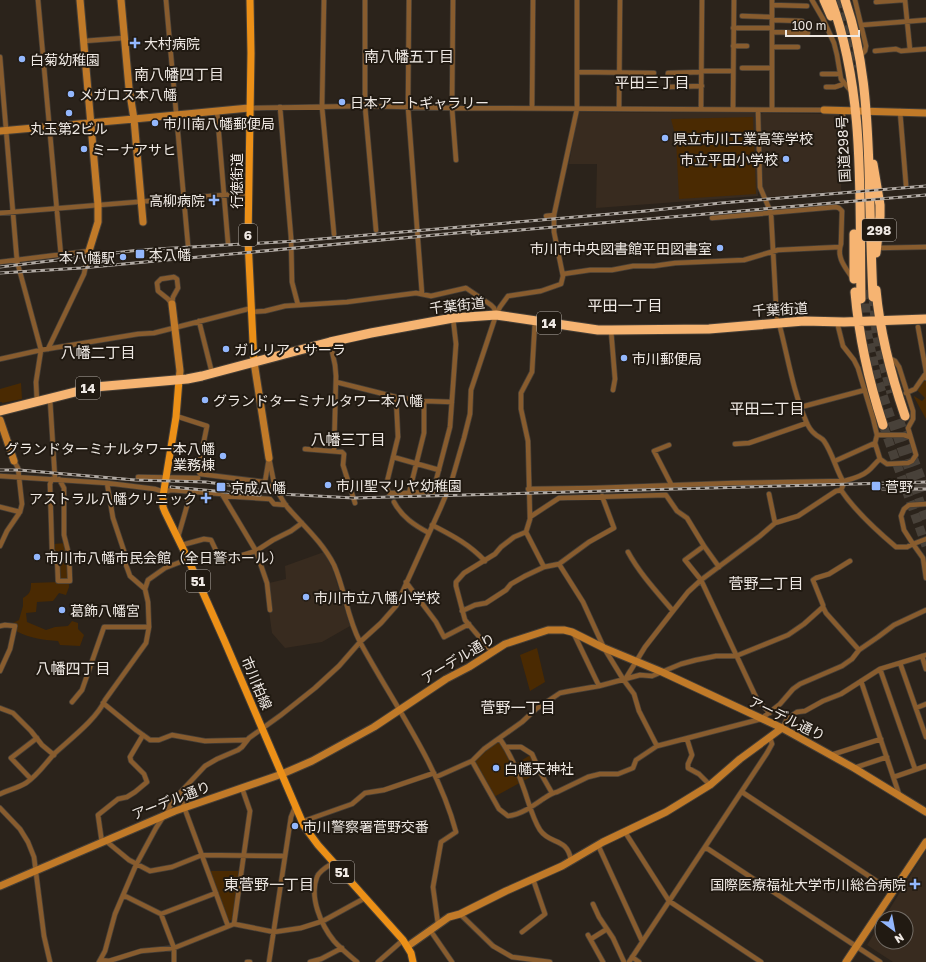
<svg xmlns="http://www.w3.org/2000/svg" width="926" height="962" font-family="'Golos Text','Noto Sans JP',sans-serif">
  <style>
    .built { fill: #382b1f }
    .green { fill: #4a2a02 }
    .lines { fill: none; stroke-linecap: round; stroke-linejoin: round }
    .highway-tunnel { stroke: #484139; stroke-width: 9; stroke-dasharray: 9 4.5; stroke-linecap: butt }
    .street-casing { stroke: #463f37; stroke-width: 6 }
    .secondary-casing { stroke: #463f37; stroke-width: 9 }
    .primary-casing { stroke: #463f37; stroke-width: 9 }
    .highway-casing { stroke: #463f37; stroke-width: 11 }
    .street { stroke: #885c2e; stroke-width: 4.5 }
    .secondary { stroke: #c17a28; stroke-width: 7 }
    .primary { stroke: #ec9017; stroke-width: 7 }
    .highway { stroke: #f6b472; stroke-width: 9 }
    .rail-casing { stroke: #b1aaa4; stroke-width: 3 }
    .rail { stroke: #211a12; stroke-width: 1.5; stroke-dasharray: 4.5; stroke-linecap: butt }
    .poi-dot { fill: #93b7fd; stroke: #211a12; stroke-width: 1.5 }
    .labels { text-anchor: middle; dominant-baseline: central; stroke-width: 4; stroke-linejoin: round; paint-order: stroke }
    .shield { fill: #211a12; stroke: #b1aba5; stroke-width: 1 }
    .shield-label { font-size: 13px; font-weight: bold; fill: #efe9e4 }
    .poi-label { font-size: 14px; fill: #efe9e4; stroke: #211a12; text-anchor: start }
    .street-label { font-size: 14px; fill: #efe9e4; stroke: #211a12 }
    .neighbourhood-label { font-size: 15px; fill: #efe9e4; stroke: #211a12 }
  </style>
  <rect width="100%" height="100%" fill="#2b231b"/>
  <path class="built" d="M578 112 757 113 758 196 596 208 597 164H569Z
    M763 113 840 114 841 115V191L767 197 762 186 761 114Z
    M324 552 333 570 350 626 322 642 285 648 272 633 269 611 272 610 269 583 286 579 285 566Z
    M926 850V962H893L867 945 882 921V942H906V918H884Z"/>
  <path class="green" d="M753 117 756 194 679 199 676 138 671 119Z
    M926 377V419L914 397V396L922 401 925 398 917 390Z
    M21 383 22 399 2 403V402H0V389Z
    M65 543 68 544 69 587 66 595 59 593 53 601 37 602 36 612 26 613 27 622 46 630 55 627 68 626 72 621 78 623V629L84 635 80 646 60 645 58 641C42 640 30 638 16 631L17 625 11 624 19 620 23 606V598C30 594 31 591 31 583L59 582 58 558 51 546 54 544Z
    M537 648 545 682 530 691 520 655Z
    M500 739 514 765 532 754 540 772 492 798 472 761Z
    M211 871H239L240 873 233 919 229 921 228 919 210 872Z"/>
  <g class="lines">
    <path class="highway-tunnel" d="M836 0 847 38 853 68
      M865 290 867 331 877 378 926 519
      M873 297 876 331 879 348 891 393
      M899 419 926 492
      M883 425 926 546"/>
    <defs>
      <path id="street" d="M38 0 61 256
        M166 0 188 245
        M324 0 322 107 334 234
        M365 0V106L376 230
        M409 0 408 107 422 294
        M453 0 452 108 456 160
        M812 0 823 19 834 43 837 55 841 79 851 91
        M855 0 866 46 865 51 860 56
        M905 0 910 50
        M876 2 903 0
        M772 5 807 6
        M742 16 772 17
        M772 20 802 21
        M862 25 926 20
        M733 28H772
        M772 32 808 33
        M84 41 124 38
        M733 46H747
        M772 47H798
        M875 51 896 49 901 51 926 49
        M0 57 17 261 41 350 36 382 37 402
        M742 68H772
        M702 71H733
        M577 72 654 73
        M822 74H837
        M702 86 667 87 668 73 702 72
        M826 87H835L841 85
        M280 107 291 237 292 282 298 305
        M249 108 365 106 452 108 824 110
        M532 108 533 0
        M619 109 620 0
        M701 109 702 0
        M733 109 734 0
        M758 110 760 187 771 213 777 323 780 327C788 358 793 391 806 421 808 426 811 431 815 434 818 437 822 438 824 441 833 454 836 470 844 483L841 490
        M772 110V0
        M217 111 228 243
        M900 111 906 185
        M843 132V110
        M0 213 248 193
        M546 216 554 215
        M712 218 836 207 839 208 842 211 841 244C836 258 846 268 853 279
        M877 248 926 247
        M0 262 89 251 84 274 48 349
        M563 274 590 270H612L633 266H654L675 263 744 260 778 250 840 247
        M174 277 177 279 178 288 173 297 172 304 168 299 158 291 157 283 161 279Z
        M252 312 265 311 285 306 347 302 416 293 431 296 466 288 491 305 494 308 496 315
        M199 321 211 369
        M535 321 532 372 521 393V409L528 441 530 519 526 532 544 567
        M837 322 843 346 854 360 858 368 873 418 877 435 875 443 880 459 887 464 908 463 912 461 916 455 908 428 913 419V411L899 367 895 361 889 358
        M918 327 926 371V378
        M611 330 615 379 613 390
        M330 342 335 365 336 376 334 451
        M0 359 41 350 138 334 154 333 252 308
        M336 382 396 397 424 401 452 402
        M906 393 915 389 926 373
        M396 397 398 437 386 486 389 493 433 492 450 427 456 344 453 318
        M50 399 55 479
        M801 407 865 390
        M176 416 207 426 198 470 200 474 265 482
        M877 435H904L910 437
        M735 444 749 443 807 423
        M669 445 654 451 672 486
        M305 449 342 452 344 454 343 465 355 503
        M393 457 439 470
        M269 458 274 483 272 486C268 487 267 486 265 482Z
        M835 461 875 443
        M0 476 107 483 155 489 164 492 171 490 222 494 256 551 267 583 270 610
        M138 477 198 478
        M52 479 50 484 52 551 57 556 58 581H70L69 555 64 535V488L59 479
        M107 483 113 518 124 551 126 565 130 576 145 589
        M273 485C279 492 282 501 288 508 304 526 323 543 334 565 345 590 347 617 360 642 393 703 438 764 456 832L441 842 433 887 438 924
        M528 489 595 488 734 483 844 481C852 479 861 477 868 471 873 467 875 463 880 459
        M841 490C855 511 877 531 896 547H907L913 544 923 558 926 578
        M409 493 424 433V401
        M769 494 775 523
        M223 496 270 499 274 504 286 505
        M394 502C402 517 414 525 429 533
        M926 504 909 505 904 509 901 516 904 530 913 544 926 539
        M0 507 20 512
        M530 517 559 498 666 495 677 511 687 518 704 546 719 567
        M432 525C453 536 469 544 485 561
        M178 537 191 492
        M182 545 204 539 211 540 221 561H223L256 551 273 540 291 531 302 523
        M0 546 7 531 20 512 22 504 18 468 14 461
        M704 546 685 560 701 580 754 693 758 701 770 713
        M628 552C640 574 657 592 673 611
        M57 556 69 555
        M559 564 589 542 614 528 602 496
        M406 582 436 622 444 637 469 624
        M462 611 475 605 486 603 506 590 511 584 525 576 544 567 559 564 583 602 604 648 623 679 634 694 639 711 657 746
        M0 626 5 625 15 626 10 649 0 671
        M573 632 599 686
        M859 650 878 637 894 625 926 610
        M492 652 465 620 456 586V582L464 573 495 554 501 547 514 537 526 532
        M922 656 926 669
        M900 663 926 737
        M880 669 915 769
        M626 678 645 647 673 611 688 592 701 580 760 536 775 523 798 516 836 491 841 490
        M861 681 900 797
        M72 702 82 690 104 627H149
        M103 703 136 730 150 740H159L172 735 205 741 246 740
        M0 708 13 713 31 731 42 745 54 755
        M916 708 926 704
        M782 728 787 719 797 712 805 711 823 701 841 694 880 669 926 655
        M500 739C511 755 519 774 525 792 529 804 533 819 540 830 550 845 567 837 571 860
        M687 739 692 755 688 764V768L699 774 710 785
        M505 747H521L532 754 540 772 552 793
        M831 755 881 739
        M472 761 499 809 508 816C520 815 533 806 543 799 548 796 551 793 557 792L588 777 600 774H618L633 768 636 760 657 746 761 719 780 704 793 689 800 684 842 666 852 659 859 650 826 613 823 607
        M854 768 887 757
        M436 777 472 761 484 749 522 722 536 709 560 693 570 691 599 686 640 675 652 676 681 664 696 660 716 656H736L788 635 804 624 823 607V605L813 580 816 578 829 574 850 561
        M894 777 926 766
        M31 779 11 758 37 738
        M742 792 893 892
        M0 794C8 790 18 788 26 783 37 776 45 764 54 754 69 740 97 719 105 700L146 643 149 627 148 602 145 589 148 580 165 568 188 559
        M178 794 180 796 228 926
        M0 808 20 829 28 842 34 857 44 936 50 962
        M301 822 352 804 365 793 384 790 434 773
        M625 832 669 901 761 962
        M106 841 129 860 150 871 172 867 202 855 285 856
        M102 843 98 815 118 799 127 797 135 792 147 782 144 774 131 761 130 757 143 735
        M598 845 642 941
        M705 847 880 962
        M333 863C328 866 319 871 317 877 309 897 321 925 334 941 341 949 349 955 357 962
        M123 895 161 914 216 893
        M593 904 599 917 607 929
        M161 914 174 948V962
        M460 914 493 946 512 957 550 962
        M234 924 250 811 242 788
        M430 930 452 962
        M522 932 545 914 533 879
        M588 935 603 962
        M591 939 607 929 613 938 624 962
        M632 957 639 962
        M101 960 109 961 141 951 174 948 234 924 274 932 301 928 323 921 365 898
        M99 962 105 951 115 914 136 865 156 828 176 797 205 766 217 759 238 750 242 747 249 738 281 715 315 688 339 666 360 642 381 623 396 606 440 509 451 483 464 438 470 414 471 390 496 315 500 307 508 296 541 291 561 284 563 276 554 232V215L577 109V0
        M247 962H250
        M269 962 291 817 295 807
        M310 962 321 959 342 948
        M378 962 403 940
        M629 962 767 753 772 744 770 738"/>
      <path id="secondary" d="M80 0 98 205V222L89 251
        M121 0 129 88 134 119 143 222
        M824 110 926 113
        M0 131 134 119 249 108
        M172 304 180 371 179 380
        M254 362 269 458
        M0 420 14 461
        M0 886 175 811 282 774 312 761 374 727 446 679 469 667 505 644 548 630H564L572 632 604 648 662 672 782 728 854 768 926 812
        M408 946 449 917 460 914 506 891 562 866 603 842 666 812 710 785 740 759 782 728
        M846 962 926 842"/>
      <path id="primary" d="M250 0 251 53 248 240 254 362
        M179 380 176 417 163 496V507L165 512 188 559 225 642 304 826 318 845 403 940 411 953 413 962"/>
      <path id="highway" d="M824 0 831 16
        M831 0C866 95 859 199 861 299
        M845 0C864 55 867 111 869 168 870 211 871 254 873 297
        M873 164 880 205V216L876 253
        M854 234V279
        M876 290C880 333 891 375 905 416
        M855 292C859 338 869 382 883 425
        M0 411 95 387 187 379 202 376 330 342 371 333 453 318 496 315 598 330H611L709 329 804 321 844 322 926 319"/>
    </defs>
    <use href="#street" class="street-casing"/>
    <use href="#secondary" class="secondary-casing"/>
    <use href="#primary" class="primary-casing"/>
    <use href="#highway" class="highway-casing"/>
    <use href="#street" class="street"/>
    <use href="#secondary" class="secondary"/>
    <use href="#primary" class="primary"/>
    <use href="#highway" class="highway"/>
    <defs>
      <path id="rail" d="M472 234 926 195
        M0 267 139 250 297 241 646 211 721 203 926 186
        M0 273 81 268 478 231
        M0 470H19L135 480 206 482 237 486 279 494 354 498 926 482
        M171 487 260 495
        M882 489H926"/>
    </defs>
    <use href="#rail" class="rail-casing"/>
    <use href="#rail" class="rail"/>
  </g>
  <g class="poi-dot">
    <path d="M133 37h4v4h4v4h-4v4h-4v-4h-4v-4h4z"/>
    <circle cx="22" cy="59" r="4"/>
    <circle cx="71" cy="94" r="4"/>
    <circle cx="342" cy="102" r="4"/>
    <circle cx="69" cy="113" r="4"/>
    <circle cx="155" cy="123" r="4"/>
    <circle cx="665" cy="138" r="4"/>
    <circle cx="84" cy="149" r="4"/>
    <circle cx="786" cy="159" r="4"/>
    <path d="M212 194h4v4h4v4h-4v4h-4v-4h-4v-4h4z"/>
    <circle cx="720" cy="248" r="4"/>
    <rect x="135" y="249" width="10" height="10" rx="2"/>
    <circle cx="123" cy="257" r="4"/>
    <circle cx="226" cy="349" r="4"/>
    <circle cx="624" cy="358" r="4"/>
    <circle cx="205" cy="400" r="4"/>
    <circle cx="223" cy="456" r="4"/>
    <circle cx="328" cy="485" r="4"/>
    <rect x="871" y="481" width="10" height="10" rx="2"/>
    <rect x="216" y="482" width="10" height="10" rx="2"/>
    <path d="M204 492h4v4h4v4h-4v4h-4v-4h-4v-4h4z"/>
    <circle cx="37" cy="557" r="4"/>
    <circle cx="306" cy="597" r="4"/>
    <circle cx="62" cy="610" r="4"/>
    <circle cx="496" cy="768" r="4"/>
    <circle cx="295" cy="826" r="4"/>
    <path d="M913 878h4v4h4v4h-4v4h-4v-4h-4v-4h4z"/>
  </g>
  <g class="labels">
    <g class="shield">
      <rect x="862" y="219" width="34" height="22" rx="3"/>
      <rect x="239" y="224" width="18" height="22" rx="3"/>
      <rect x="537" y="312" width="24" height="22" rx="3"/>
      <rect x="76" y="377" width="24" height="22" rx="3"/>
      <rect x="186" y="570" width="24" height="22" rx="3"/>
      <rect x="330" y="861" width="24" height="22" rx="3"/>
    </g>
    <g class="shield-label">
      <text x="879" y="230">298</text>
      <text x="248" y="235">6</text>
      <text x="549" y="323">14</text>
      <text x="88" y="388">14</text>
      <text x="198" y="581">51</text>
      <text x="342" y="872">51</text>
    </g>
    <g class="poi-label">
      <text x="144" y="43">大村病院</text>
      <text x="30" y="59">白菊幼稚園</text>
      <text x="79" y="94">メガロス本八幡</text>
      <text x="350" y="102">日本アートギャラリー</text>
      <text x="163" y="123">市川南八幡郵便局</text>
      <text x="69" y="128" text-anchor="middle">丸玉第2ビル</text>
      <text x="673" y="138">県立市川工業高等学校</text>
      <text x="92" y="149">ミーナアサヒ</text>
      <text x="778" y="159" text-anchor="end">市立平田小学校</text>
      <text x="205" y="200" text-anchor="end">高柳病院</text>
      <text x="712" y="248" text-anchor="end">市川市中央図書館平田図書室</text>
      <text x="149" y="254">本八幡</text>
      <text x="115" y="257" text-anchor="end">本八幡駅</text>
      <text x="234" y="349">ガレリア・サーラ</text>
      <text x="632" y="358">市川郵便局</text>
      <text x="213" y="400">グランドターミナルタワー本八幡</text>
      <text x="215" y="448" text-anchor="end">グランドターミナルタワー本八幡<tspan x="215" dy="16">業務棟</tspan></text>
      <text x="336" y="485">市川聖マリヤ幼稚園</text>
      <text x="885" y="486">菅野</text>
      <text x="230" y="487">京成八幡</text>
      <text x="197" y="498" text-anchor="end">アストラル八幡クリニック</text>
      <text x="45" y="557">市川市八幡市民会館（全日警ホール）</text>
      <text x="314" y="597">市川市立八幡小学校</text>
      <text x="70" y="610">葛飾八幡宮</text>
      <text x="504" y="768">白幡天神社</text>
      <text x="303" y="826">市川警察署菅野交番</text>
      <text x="906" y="884" text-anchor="end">国際医療福祉大学市川総合病院</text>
    </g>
    <g class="street-label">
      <text transform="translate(843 149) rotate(-93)">国道298号</text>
      <text transform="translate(236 181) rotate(-90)">行徳街道</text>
      <text transform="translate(457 305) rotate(-6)">千葉街道</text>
      <text transform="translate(780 309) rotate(-3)">千葉街道</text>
      <text transform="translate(458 658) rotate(-31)">アーデル通り</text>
      <text transform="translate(257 683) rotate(67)">市川柏線</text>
      <text transform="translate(787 718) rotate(26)">アーデル通り</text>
      <text transform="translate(171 800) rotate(-21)">アーデル通り</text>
    </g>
    <g class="neighbourhood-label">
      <text x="409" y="56">南八幡五丁目</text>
      <text x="179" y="74">南八幡四丁目</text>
      <text x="652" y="82">平田三丁目</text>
      <text x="625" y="305">平田一丁目</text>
      <text x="98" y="352">八幡二丁目</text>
      <text x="767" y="408">平田二丁目</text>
      <text x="348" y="439">八幡三丁目</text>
      <text x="766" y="583">菅野二丁目</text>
      <text x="73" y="668">八幡四丁目</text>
      <text x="518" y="707">菅野一丁目</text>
      <text x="269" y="884">東菅野一丁目</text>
    </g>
  </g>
  <g transform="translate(894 930) rotate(148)"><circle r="19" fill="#211a12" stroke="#736d66"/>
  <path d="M0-3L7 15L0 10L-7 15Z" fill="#93b7fd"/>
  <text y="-6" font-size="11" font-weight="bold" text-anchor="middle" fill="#efe9e4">N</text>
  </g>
  <path d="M786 30v6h73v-6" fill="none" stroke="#efe9e4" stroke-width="2"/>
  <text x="792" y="30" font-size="12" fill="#efe9e4" stroke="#211a12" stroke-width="3" paint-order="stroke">100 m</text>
</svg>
